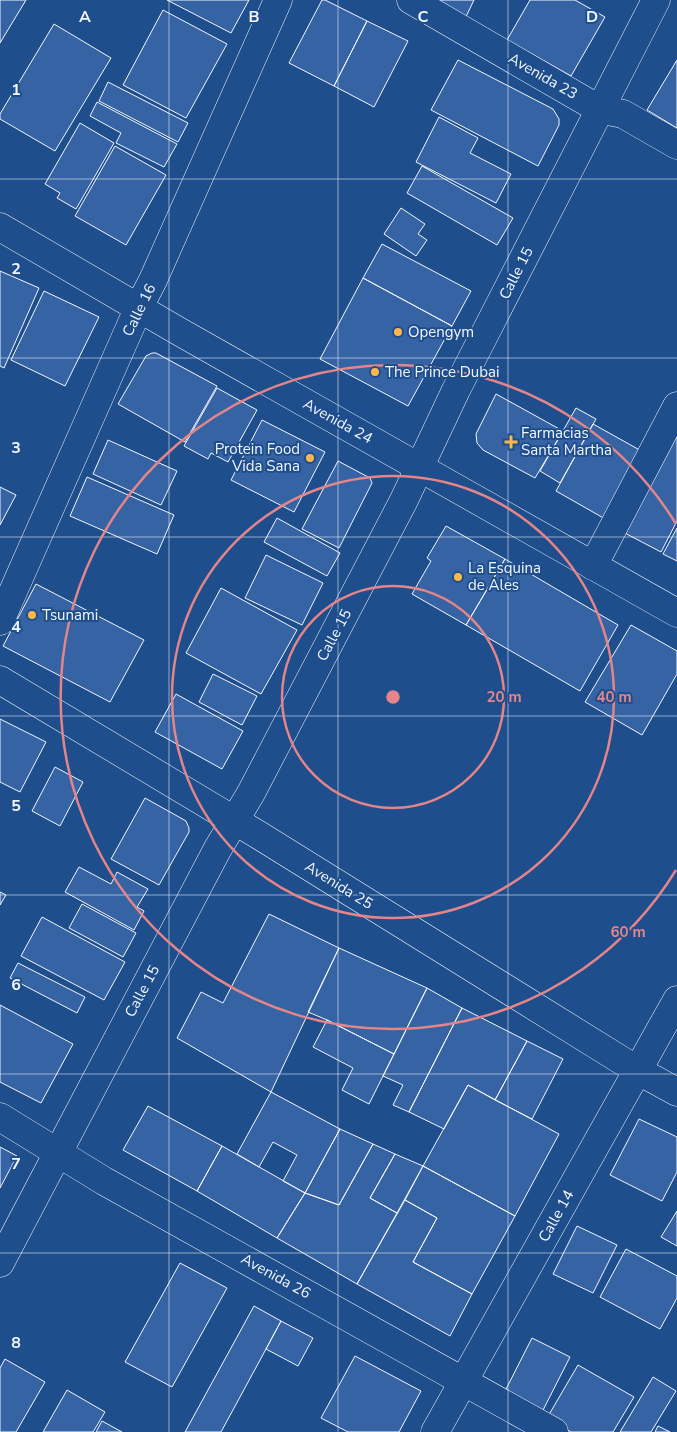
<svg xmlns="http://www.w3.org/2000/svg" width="677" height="1432" font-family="'Nunito Sans',sans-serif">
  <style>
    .building { fill: #3563a3; stroke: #f2f6ff }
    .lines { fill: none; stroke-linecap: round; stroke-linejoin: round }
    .street-casing { stroke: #f2f6ff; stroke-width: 29 }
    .secondary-casing { stroke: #f2f6ff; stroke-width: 29 }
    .street { stroke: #1f4e8c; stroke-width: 28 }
    .secondary { stroke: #1f4e8c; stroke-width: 28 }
    .grid { fill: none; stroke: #f2f6ff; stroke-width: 1; stroke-opacity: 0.55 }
    .ring { fill: none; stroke: #e38589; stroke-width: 2.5 }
    .poi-dot { fill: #ffb74d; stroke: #1f4e8c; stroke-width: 2 }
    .labels { text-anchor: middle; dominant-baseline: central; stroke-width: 4; stroke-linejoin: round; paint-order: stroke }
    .street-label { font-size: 15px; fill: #f2f6ff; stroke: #1f4e8c }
    .poi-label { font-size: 15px; fill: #f2f6ff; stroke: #1f4e8c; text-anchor: start }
    .grid-label { font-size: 16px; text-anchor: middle; font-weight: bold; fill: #f2f6ff; stroke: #1f4e8c; stroke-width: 4; stroke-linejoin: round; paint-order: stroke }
    .centre { fill: #e38589; stroke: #1f4e8c; stroke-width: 2.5 }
    .ring-label { font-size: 15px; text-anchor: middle; font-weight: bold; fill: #e38589; stroke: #1f4e8c; stroke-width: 4; stroke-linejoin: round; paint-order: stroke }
  </style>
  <rect width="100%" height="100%" fill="#1f4e8c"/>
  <path class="building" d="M0 0H26L0 43Z
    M167 0H249L231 33Z
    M322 0H325L367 21 334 86 289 63Z
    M417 0H474L463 23Z
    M530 0H575L605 17 571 76 507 40Z
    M163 10 227 44 186 118 123 85Z
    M367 21 408 41 374 107 334 86Z
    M54 24 111 58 55 151 0 119V114Z
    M458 60 553 109 559 119V125L538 166 431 110Z
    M677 60V128L647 110Z
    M108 82 188 123 178 142 99 101Z
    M97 102 177 144 164 167 116 143 121 133 90 116Z
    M439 117 478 138 470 153 511 174 496 203 416 162Z
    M80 123 114 143 76 209 57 198 60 193 45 184Z
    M115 146 166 175 126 245 75 216Z
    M422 166 513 218 497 245 407 193Z
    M401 208 425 224 418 234 427 240 416 256 384 234Z
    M382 244 471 291 452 326 363 278Z
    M0 271 39 288 4 368 0 366Z
    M363 278 452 326 408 406 320 359Z
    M44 291 99 317 65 386 11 360Z
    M152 353H156L217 386 185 442 118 404 146 356Z
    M217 388 257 410 228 462 211 453 208 459 184 446Z
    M496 394 563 431 535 478 483 450 477 443 476 434Z
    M576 408 596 419 560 483 540 471Z
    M262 420 325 452 294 512 231 480Z
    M593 424 645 453 607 520 556 491Z
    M671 435 677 438V521L661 552 621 531Z
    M108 440 177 471 161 505 93 474Z
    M338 461 370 478 372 483 339 548 302 529Z
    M87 477 174 515 157 554 70 516Z
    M0 487 16 495 0 525Z
    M277 518 340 553 327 576 264 542Z
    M446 526 505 559 466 625 412 594 431 561 427 558Z
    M677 528V561L663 554Z
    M266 555 323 583 302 625 245 598Z
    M505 559 618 625 580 691 466 625Z
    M36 584 144 640 110 702 3 646Z
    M221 588 297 630 261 694 186 653Z
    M631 625 677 651V674L642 735 585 702Z
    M213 674 257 696 242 725 199 702Z
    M176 694 243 731 222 769 155 732Z
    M0 719 46 742 20 792 0 782Z
    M55 767 83 782 60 826 32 811Z
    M145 798 186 821 189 828V832L159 885 111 859Z
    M79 867 111 884 117 872 148 889 137 907 144 911 134 930 65 892Z
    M0 892 6 895 0 905Z
    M82 904 136 933 123 957 69 928Z
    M269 914 339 948 271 1092 177 1038 201 992 223 1003Z
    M42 917 125 962 104 1000 21 956Z
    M339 948 427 988 394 1054 327 1020 308 1012Z
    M18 963 85 997 77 1013 10 978Z
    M427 988 462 1008 409 1112 393 1105 403 1085 383 1076Z
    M0 1005 73 1044 41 1103 0 1082Z
    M462 1008 527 1041 495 1100 468 1085 444 1129 409 1112Z
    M327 1020 394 1054 369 1104 342 1090 353 1068 313 1047Z
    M527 1041 563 1059 532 1119 495 1100Z
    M468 1085 559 1134 515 1216 423 1166Z
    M271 1092 340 1129 305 1193 283 1181 297 1155 273 1142 259 1167 237 1154Z
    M148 1106 222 1146 197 1191 123 1150Z
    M639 1119 677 1137V1172L662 1201 610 1175Z
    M340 1129 373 1144 339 1205 305 1193Z
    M373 1144 395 1154 370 1198 397 1213 357 1284 277 1238 305 1193 339 1205Z
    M222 1146 305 1193 277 1238 197 1191Z
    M0 1147 17 1156 0 1188Z
    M395 1154 423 1166 397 1213 370 1198Z
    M423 1166 515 1216 472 1294 413 1262 437 1218 405 1200Z
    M405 1200 437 1218 413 1262 472 1294 450 1336 357 1284Z
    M677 1211V1246L661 1237Z
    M577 1226 617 1245 593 1293 553 1274Z
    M626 1249 677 1276V1298L660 1329 600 1297Z
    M180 1263 227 1288 172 1387 125 1362Z
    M254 1306 281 1321 266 1349 221 1432H185Z
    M281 1321 313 1338 298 1366 266 1349Z
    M532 1338 570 1357 539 1418 501 1399Z
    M355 1356 421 1391 399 1432H348L321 1418Z
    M5 1359 45 1382 16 1432H0V1368Z
    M578 1365 634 1397 613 1432H571L547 1418Z
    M653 1377 676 1391 651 1432H620Z
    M67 1390 105 1412 93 1432H43Z
    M102 1421 122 1432H96Z
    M658 1426 670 1432H655Z"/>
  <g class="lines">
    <defs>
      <path id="street" d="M411 0 599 109 623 114 677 145
        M593 566 677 406
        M0 621 139 307 153 280 278 0
        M0 680 257 834 637 1070 677 1092
        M0 1117 104 1181 554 1432"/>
      <path id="secondary" d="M0 227 180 332 677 613
        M0 1263 217 850 251 793 404 500 456 390 656 0
        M435 1432 677 1000"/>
    </defs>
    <use href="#street" class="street-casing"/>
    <use href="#secondary" class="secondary-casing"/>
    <use href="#street" class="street"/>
    <use href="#secondary" class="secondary"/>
  </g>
  <path class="grid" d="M169 0V1432M338 0V1432M508 0V1432M0 179H677M0 358H677M0 537H677M0 716H677M0 895H677M0 1074H677M0 1253H677"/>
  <g class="ring">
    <circle cx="393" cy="697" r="111"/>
    <circle cx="393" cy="697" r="221"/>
    <path d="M676 870A332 332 0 1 1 676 524"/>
  </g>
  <g class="poi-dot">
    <circle cx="398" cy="332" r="5"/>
    <circle cx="375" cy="372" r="5"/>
    <path d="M508.5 434.5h5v5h5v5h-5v5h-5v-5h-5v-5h5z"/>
    <circle cx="310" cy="458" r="5"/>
    <circle cx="458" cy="577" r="5"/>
    <circle cx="32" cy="615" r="5"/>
  </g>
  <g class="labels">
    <g class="street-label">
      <text transform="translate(543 76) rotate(30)">Avenida 23</text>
      <text transform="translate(516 273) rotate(-63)">Calle 15</text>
      <text transform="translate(139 310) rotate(-64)">Calle 16</text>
      <text transform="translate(338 421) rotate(29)">Avenida 24</text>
      <text transform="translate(334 635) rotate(-62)">Calle 15</text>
      <text transform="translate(339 885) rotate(32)">Avenida 25</text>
      <text transform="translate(142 991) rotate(-62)">Calle 15</text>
      <text transform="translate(556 1216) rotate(-61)">Calle 14</text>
      <text transform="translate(276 1276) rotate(29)">Avenida 26</text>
    </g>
    <g class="poi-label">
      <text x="408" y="332">Opengym</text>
      <text x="385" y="372">The Prince Dubai</text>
      <text x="521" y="433">Farmacias<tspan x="521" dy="17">Santa Martha</tspan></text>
      <text x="300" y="449" text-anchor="end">Protein Food<tspan x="300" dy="17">Vida Sana</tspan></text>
      <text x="468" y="568">La Esquina<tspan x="468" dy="17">de Ales</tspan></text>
      <text x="42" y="615">Tsunami</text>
    </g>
  </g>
  <g class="grid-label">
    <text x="85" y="22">A</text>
    <text x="254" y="22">B</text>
    <text x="423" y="22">C</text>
    <text x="592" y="22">D</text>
    <text x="16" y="95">1</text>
    <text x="16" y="274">2</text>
    <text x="16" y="453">3</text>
    <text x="16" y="632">4</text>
    <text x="16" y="811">5</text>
    <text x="16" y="990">6</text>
    <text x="16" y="1169">7</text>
    <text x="16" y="1348">8</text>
  </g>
  <circle cx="393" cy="697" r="8" class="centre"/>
  <g class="ring-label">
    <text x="504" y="702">20 m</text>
    <text x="614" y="702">40 m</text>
    <text x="628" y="937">60 m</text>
  </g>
</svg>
